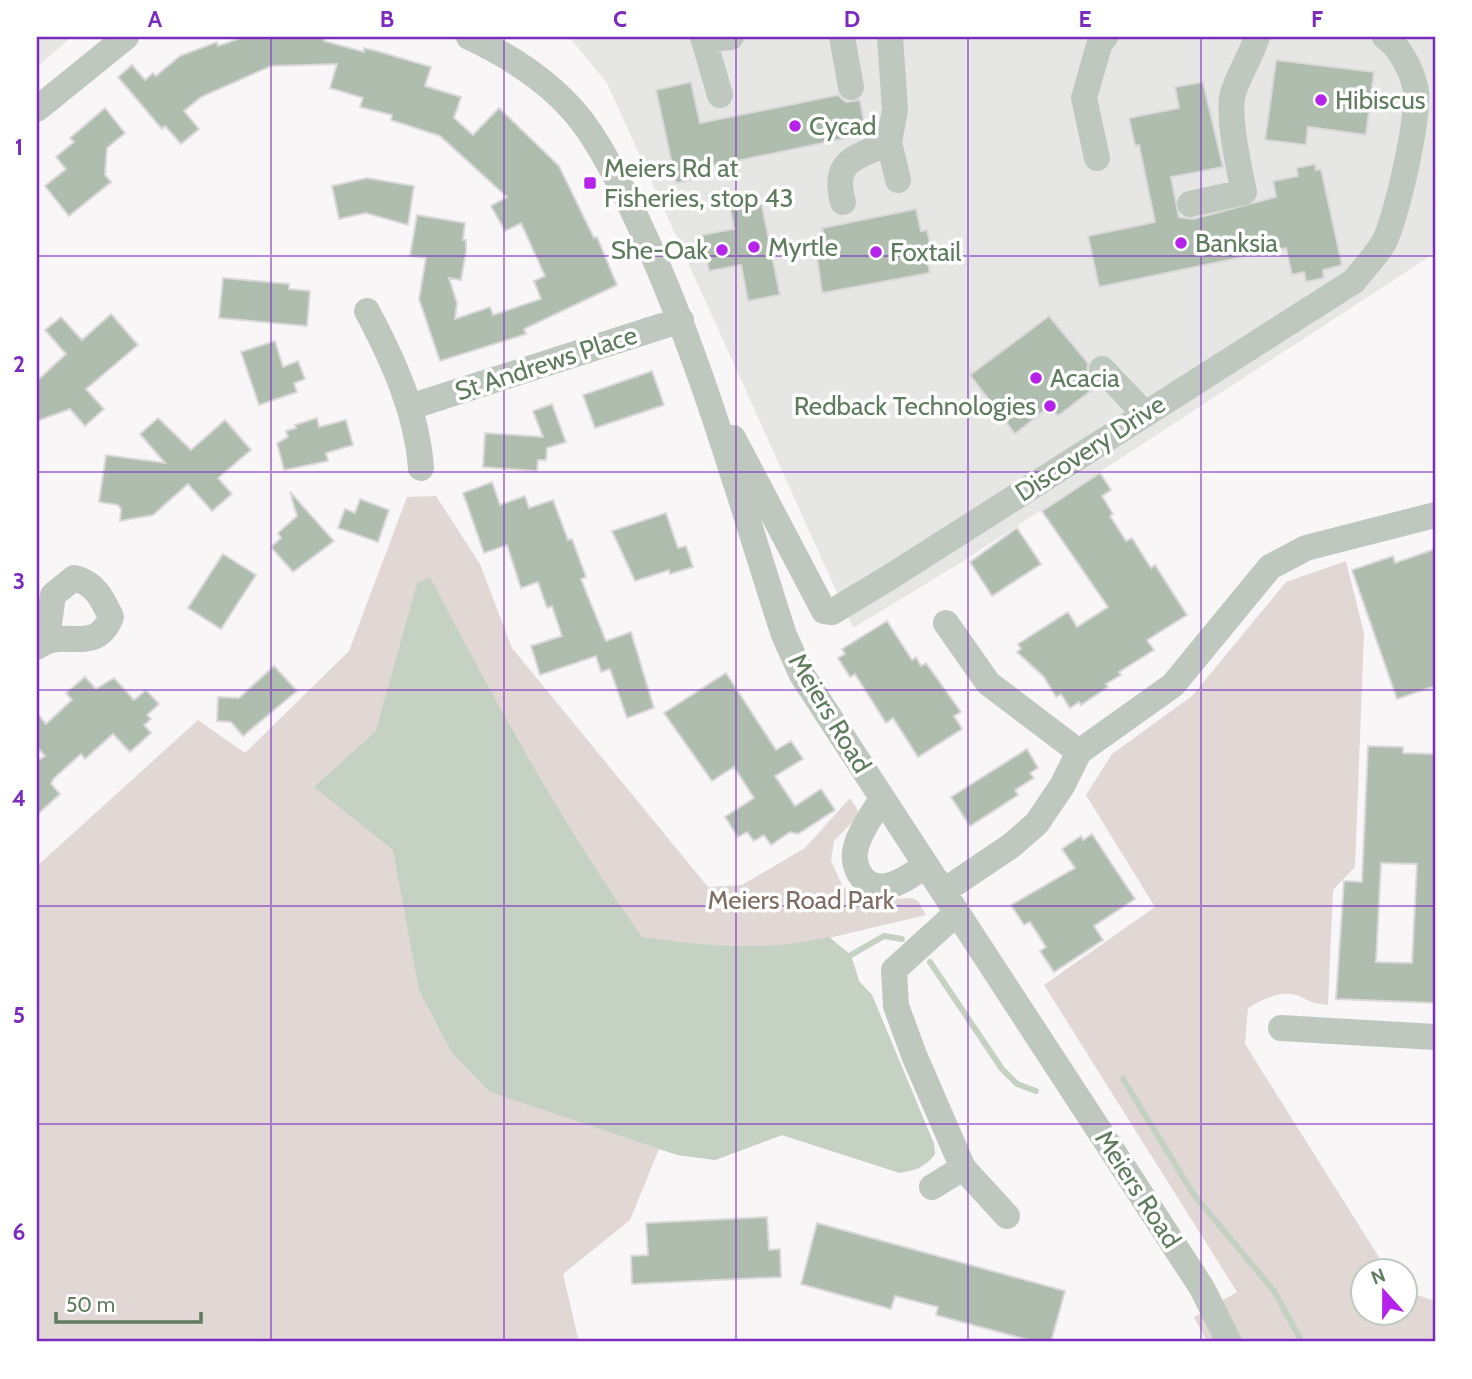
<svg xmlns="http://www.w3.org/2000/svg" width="1472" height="1379" font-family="Cabin,sans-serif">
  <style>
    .built { fill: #e6e7e5 }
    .green { fill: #e1d8d6 }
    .water { fill: #c5d1c2 }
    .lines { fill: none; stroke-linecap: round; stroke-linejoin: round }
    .stream { stroke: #c5d1c2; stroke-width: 6 }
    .building { fill: #afbdae; stroke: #dad8d9; stroke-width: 2; fill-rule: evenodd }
    .minor { stroke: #bfc8bf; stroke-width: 26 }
    .grid { fill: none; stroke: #7b2cbf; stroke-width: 2; stroke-opacity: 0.55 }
    .poi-dot { fill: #b523eb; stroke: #fff; stroke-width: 2.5 }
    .labels { text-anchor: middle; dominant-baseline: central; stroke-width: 7; stroke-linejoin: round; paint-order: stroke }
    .poi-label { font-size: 26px; fill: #5f7c5e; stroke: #fff; text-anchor: start }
    .street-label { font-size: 26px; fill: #5f7c5e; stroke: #fff }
    .park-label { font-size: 26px; fill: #7f6d65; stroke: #fff }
    .neatline { fill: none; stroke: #7b2cbf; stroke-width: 2.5 }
    .grid-label { font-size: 23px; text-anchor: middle; font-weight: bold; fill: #7b2cbf }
  </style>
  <rect width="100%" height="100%" fill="#f8f6f7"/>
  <path class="built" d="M37 37H68V40L37 67Z
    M569 37H1435V253L957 565 853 628 607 83Z"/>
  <path class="green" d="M436 496 480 564 512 648 708 887 742 885 805 848 850 798 860 814 834 841 831 861 843 887 868 901 911 898 918 901 926 915 829 938 851 955 859 981 872 995 934 1144 935 1154 918 1169 900 1173 782 1135 715 1160 659 1149 630 1220 563 1274 579 1342H37V866L198 720 245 753 349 651 407 497Z
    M1346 561 1364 633 1355 867 1333 890 1328 1005C1316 1004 1311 1002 1301 997 1283 988 1264 999 1248 1008L1245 1044 1387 1270H1364V1312H1406V1291L1435 1301V1342H1207L1194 1317 1237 1292 1044 985 1155 907 1086 795 1112 754 1192 696 1286 582Z"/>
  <path class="water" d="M430 577C494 700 562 824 642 937 705 946 766 952 829 937L851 955 859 981 872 995 934 1144 935 1154C926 1167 915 1170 900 1173L782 1135 715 1160 677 1155 490 1092 452 1053 419 990 393 850 314 787 376 731 417 583Z"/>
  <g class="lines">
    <path class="stream" d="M851 955 884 936 902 939
      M930 962 1002 1069 1017 1084 1036 1091
      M1123 1079 1194 1195 1274 1291 1302 1342"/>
  </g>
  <path class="building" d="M244 37H324V41L364 52V48L380 52 431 67 425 86 461 97 454 118 473 135 499 108 559 166 594 238 597 237 617 285 524 329 526 334 440 361 419 299 426 258 410 256 417 215 465 223 463 240H466V252L461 280 449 278 457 303 455 319 490 307 493 315 541 299 534 281 545 276 521 223 505 231 491 206 507 197 440 136 391 120 392 115 360 107 363 98 330 88 337 64 271 66 201 97 184 111 199 129 181 144 165 126 162 129 118 77 132 65 145 80 153 73 156 76 180 56 217 42 218 46Z
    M1276 60 1374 72 1366 135 1308 127 1306 145 1265 140Z
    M691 82 700 123 838 95 846 102 860 100 866 134 708 167 710 176 676 183 656 90Z
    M1203 82 1223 167 1171 177 1179 217 1193 219 1276 197 1273 181 1298 176 1296 168 1315 164 1316 170 1321 169 1342 265 1323 270 1324 278 1306 282 1304 272 1292 275 1286 248 1099 287 1088 236 1155 222 1139 145 1135 146 1129 118 1179 108 1175 87Z
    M105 108 125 133 107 148 105 175 111 182 69 216 45 186 66 169 56 157 74 142 70 138Z
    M367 178 414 186 408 225 366 213 339 219 332 186Z
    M760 196 780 295 748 301 741 265 709 271 702 235 734 229 729 202Z
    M916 209 921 231 927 230 931 247 924 248 930 273 822 293 817 258 828 256 822 228Z
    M223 278 289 284V289L310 291 307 326 219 318Z
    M111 314 138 345 86 389 104 409 85 426 70 409 37 421V381L66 354 45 330 61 317 82 340Z
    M1049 316 1088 363 1087 373 1097 386 1058 416 1050 406 1015 434 970 375Z
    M275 341 283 367 298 361 305 379 294 383 297 392 259 405 241 352Z
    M652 371 664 405 595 428 583 395Z
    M552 404 566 442 547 448 546 460H538L537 471 483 467 485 433 543 437 533 411Z
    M158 418 191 450 225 420 251 450 218 478 232 494 212 511 188 484 153 515 120 521 121 509 118 505 99 502 106 455 165 463 140 434Z
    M317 418 319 427 346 420 353 445 326 453 328 461 284 470 277 443 288 437 286 431 296 428 295 425Z
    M1100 473 1111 490 1102 496 1113 514 1110 516 1126 541 1132 538 1151 568 1155 565 1187 615 1147 640 1154 650 1119 672 1121 675 1106 684 1108 687 1081 705 1079 702 1070 708 1061 694 1056 697 1044 677 1017 652 1021 649 1018 644 1068 612 1077 627 1108 607 1042 511Z
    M492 482 500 505 525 496 529 508 553 500 568 540 572 539 586 577 581 579 606 641 631 632 654 708 627 718 610 669 601 672 596 656 540 675 531 646 562 636 552 606 547 608 538 582 521 588 507 545 484 553 463 493Z
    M290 492 334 541 293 572 271 547 281 538 278 533 297 516Z
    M360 499 389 510 378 542 338 528 345 509 355 513Z
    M666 513 678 548 686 546 693 567 670 574 669 570 635 581 612 531Z
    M1017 528 1041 564 992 596 970 562Z
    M1435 549V686L1397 699 1352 570 1393 556 1395 563Z
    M223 554 256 575 221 629 188 608Z
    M887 621 912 660 916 657 921 666 926 663 961 712 954 716 962 729 918 757 893 718 886 723 855 674 850 677 838 658 845 654 842 649Z
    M274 666 297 691 243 736 231 722 217 721 218 697 239 698Z
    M726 673 776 750 791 741 803 759 775 776 795 806 821 789 835 810 798 834 790 832 771 845 764 835 754 841 747 832 738 837 725 817 754 798 734 767 712 781 664 713Z
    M85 677 96 689 114 678 134 700 146 690 159 704 147 715 151 719 144 725 151 733 130 752 113 734 85 759 81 754 53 779 51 784 60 794 37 815V761L45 756 37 747V713L46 724 72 700 66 693Z
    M1368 746 1403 747V753L1435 754V1003L1336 999 1344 881 1362 882ZM1381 863 1417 864 1412 963 1376 962Z
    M1027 749 1038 768 1030 773 1034 778 1015 790 1018 795 970 826 951 797Z
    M1092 834 1135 899 1094 926 1103 940 1054 972 1040 951 1046 947 1030 922 1024 925 1011 905 1075 868 1062 849 1081 836 1083 840Z
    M767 1217 769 1250 780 1249 781 1277 632 1284 631 1256 648 1255 646 1223Z
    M817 1223 1065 1291 1051 1342H1036L936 1315 938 1307 895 1296 891 1309 801 1284Z"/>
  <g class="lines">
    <path class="minor" d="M469 37C514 58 560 88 589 131 613 167 632 208 650 248 705 373 742 505 784 635L802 675 1202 1288 1229 1342
      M703 37 704 40 731 37
      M842 37 851 87
      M704 40 720 95
      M37 109 126 37
      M889 142 898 180
      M1097 158 1084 98 1100 42 1105 37
      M843 202C832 159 855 159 889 142L895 110 890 37
      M1190 204 1244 192C1239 169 1227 114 1233 93 1239 74 1251 56 1257 37
      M367 311C393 360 417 412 421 468
      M1102 369 1144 413
      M410 407 681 320
      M733 438 824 611 832 612 890 577 1354 281C1364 268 1376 256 1384 242 1396 220 1422 108 1415 86 1411 69 1399 46 1385 37
      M946 623 988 683 1079 752
      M37 647C63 626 95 657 111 617 102 598 95 583 74 578L53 595 47 639
      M882 798C873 814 858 833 855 852 854 859 856 867 859 873 876 901 907 879 926 865
      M944 891 1012 845 1037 823 1062 786 1079 752 1173 685 1270 567 1306 548 1435 515
      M949 920 894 970 896 1006 914 1055 963 1168 1007 1216
      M1281 1028 1435 1037
      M932 1187 963 1168"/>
  </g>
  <path class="grid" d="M271 37V1342M504 37V1342M736 37V1342M968 37V1342M1201 37V1342M37 256H1435M37 472H1435M37 690H1435M37 906H1435M37 1124H1435"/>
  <g class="poi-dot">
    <circle cx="1321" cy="100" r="7"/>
    <circle cx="795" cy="126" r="7"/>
    <rect x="583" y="176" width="14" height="14" rx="3.5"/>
    <circle cx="1181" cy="243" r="7"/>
    <circle cx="754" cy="247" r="7"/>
    <circle cx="722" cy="250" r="7"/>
    <circle cx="876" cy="252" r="7"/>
    <circle cx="1036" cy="378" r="7"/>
    <circle cx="1050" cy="406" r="7"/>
  </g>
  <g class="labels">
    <g class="poi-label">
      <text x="1335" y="100">Hibiscus</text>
      <text x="809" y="126">Cycad</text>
      <text x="604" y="168">Meiers Rd at<tspan x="604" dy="30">Fisheries, stop 43</tspan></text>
      <text x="1195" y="243">Banksia</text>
      <text x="768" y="247">Myrtle</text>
      <text x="708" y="250" text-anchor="end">She-Oak</text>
      <text x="890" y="252">Foxtail</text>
      <text x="1050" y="378">Acacia</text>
      <text x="1036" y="406" text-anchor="end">Redback Technologies</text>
    </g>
    <g class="street-label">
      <text transform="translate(546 363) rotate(-18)">St Andrews Place</text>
      <text transform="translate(1090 448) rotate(-33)">Discovery Drive</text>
      <text transform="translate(830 713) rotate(59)">Meiers Road</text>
      <text transform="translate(1138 1189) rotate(57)">Meiers Road</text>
    </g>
    <g class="park-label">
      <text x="801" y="900">Meiers Road Park</text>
    </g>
  </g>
  <rect width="1472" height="1379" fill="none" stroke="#ffffff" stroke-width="77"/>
  <g transform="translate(1384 1292) rotate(339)"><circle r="33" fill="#ffffff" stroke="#bfcbbf" stroke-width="2"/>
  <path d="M0-5L12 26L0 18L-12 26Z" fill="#b523eb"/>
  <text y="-10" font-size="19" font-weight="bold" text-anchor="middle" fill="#5f7c5e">N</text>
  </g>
  <path d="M56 1312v10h145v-10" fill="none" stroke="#5f7c5e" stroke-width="3.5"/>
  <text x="66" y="1312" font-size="21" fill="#5f7c5e" stroke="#ffffff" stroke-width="5" paint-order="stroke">50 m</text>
  <rect x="38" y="38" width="1396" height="1302" class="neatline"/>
  <g class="grid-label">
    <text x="155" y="27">A</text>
    <text x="387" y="27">B</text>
    <text x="620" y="27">C</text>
    <text x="852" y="27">D</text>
    <text x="1085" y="27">E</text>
    <text x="1317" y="27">F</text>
    <text x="19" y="155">1</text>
    <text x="19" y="372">2</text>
    <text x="19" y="589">3</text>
    <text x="19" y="806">4</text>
    <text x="19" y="1023">5</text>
    <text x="19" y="1240">6</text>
  </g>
</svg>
